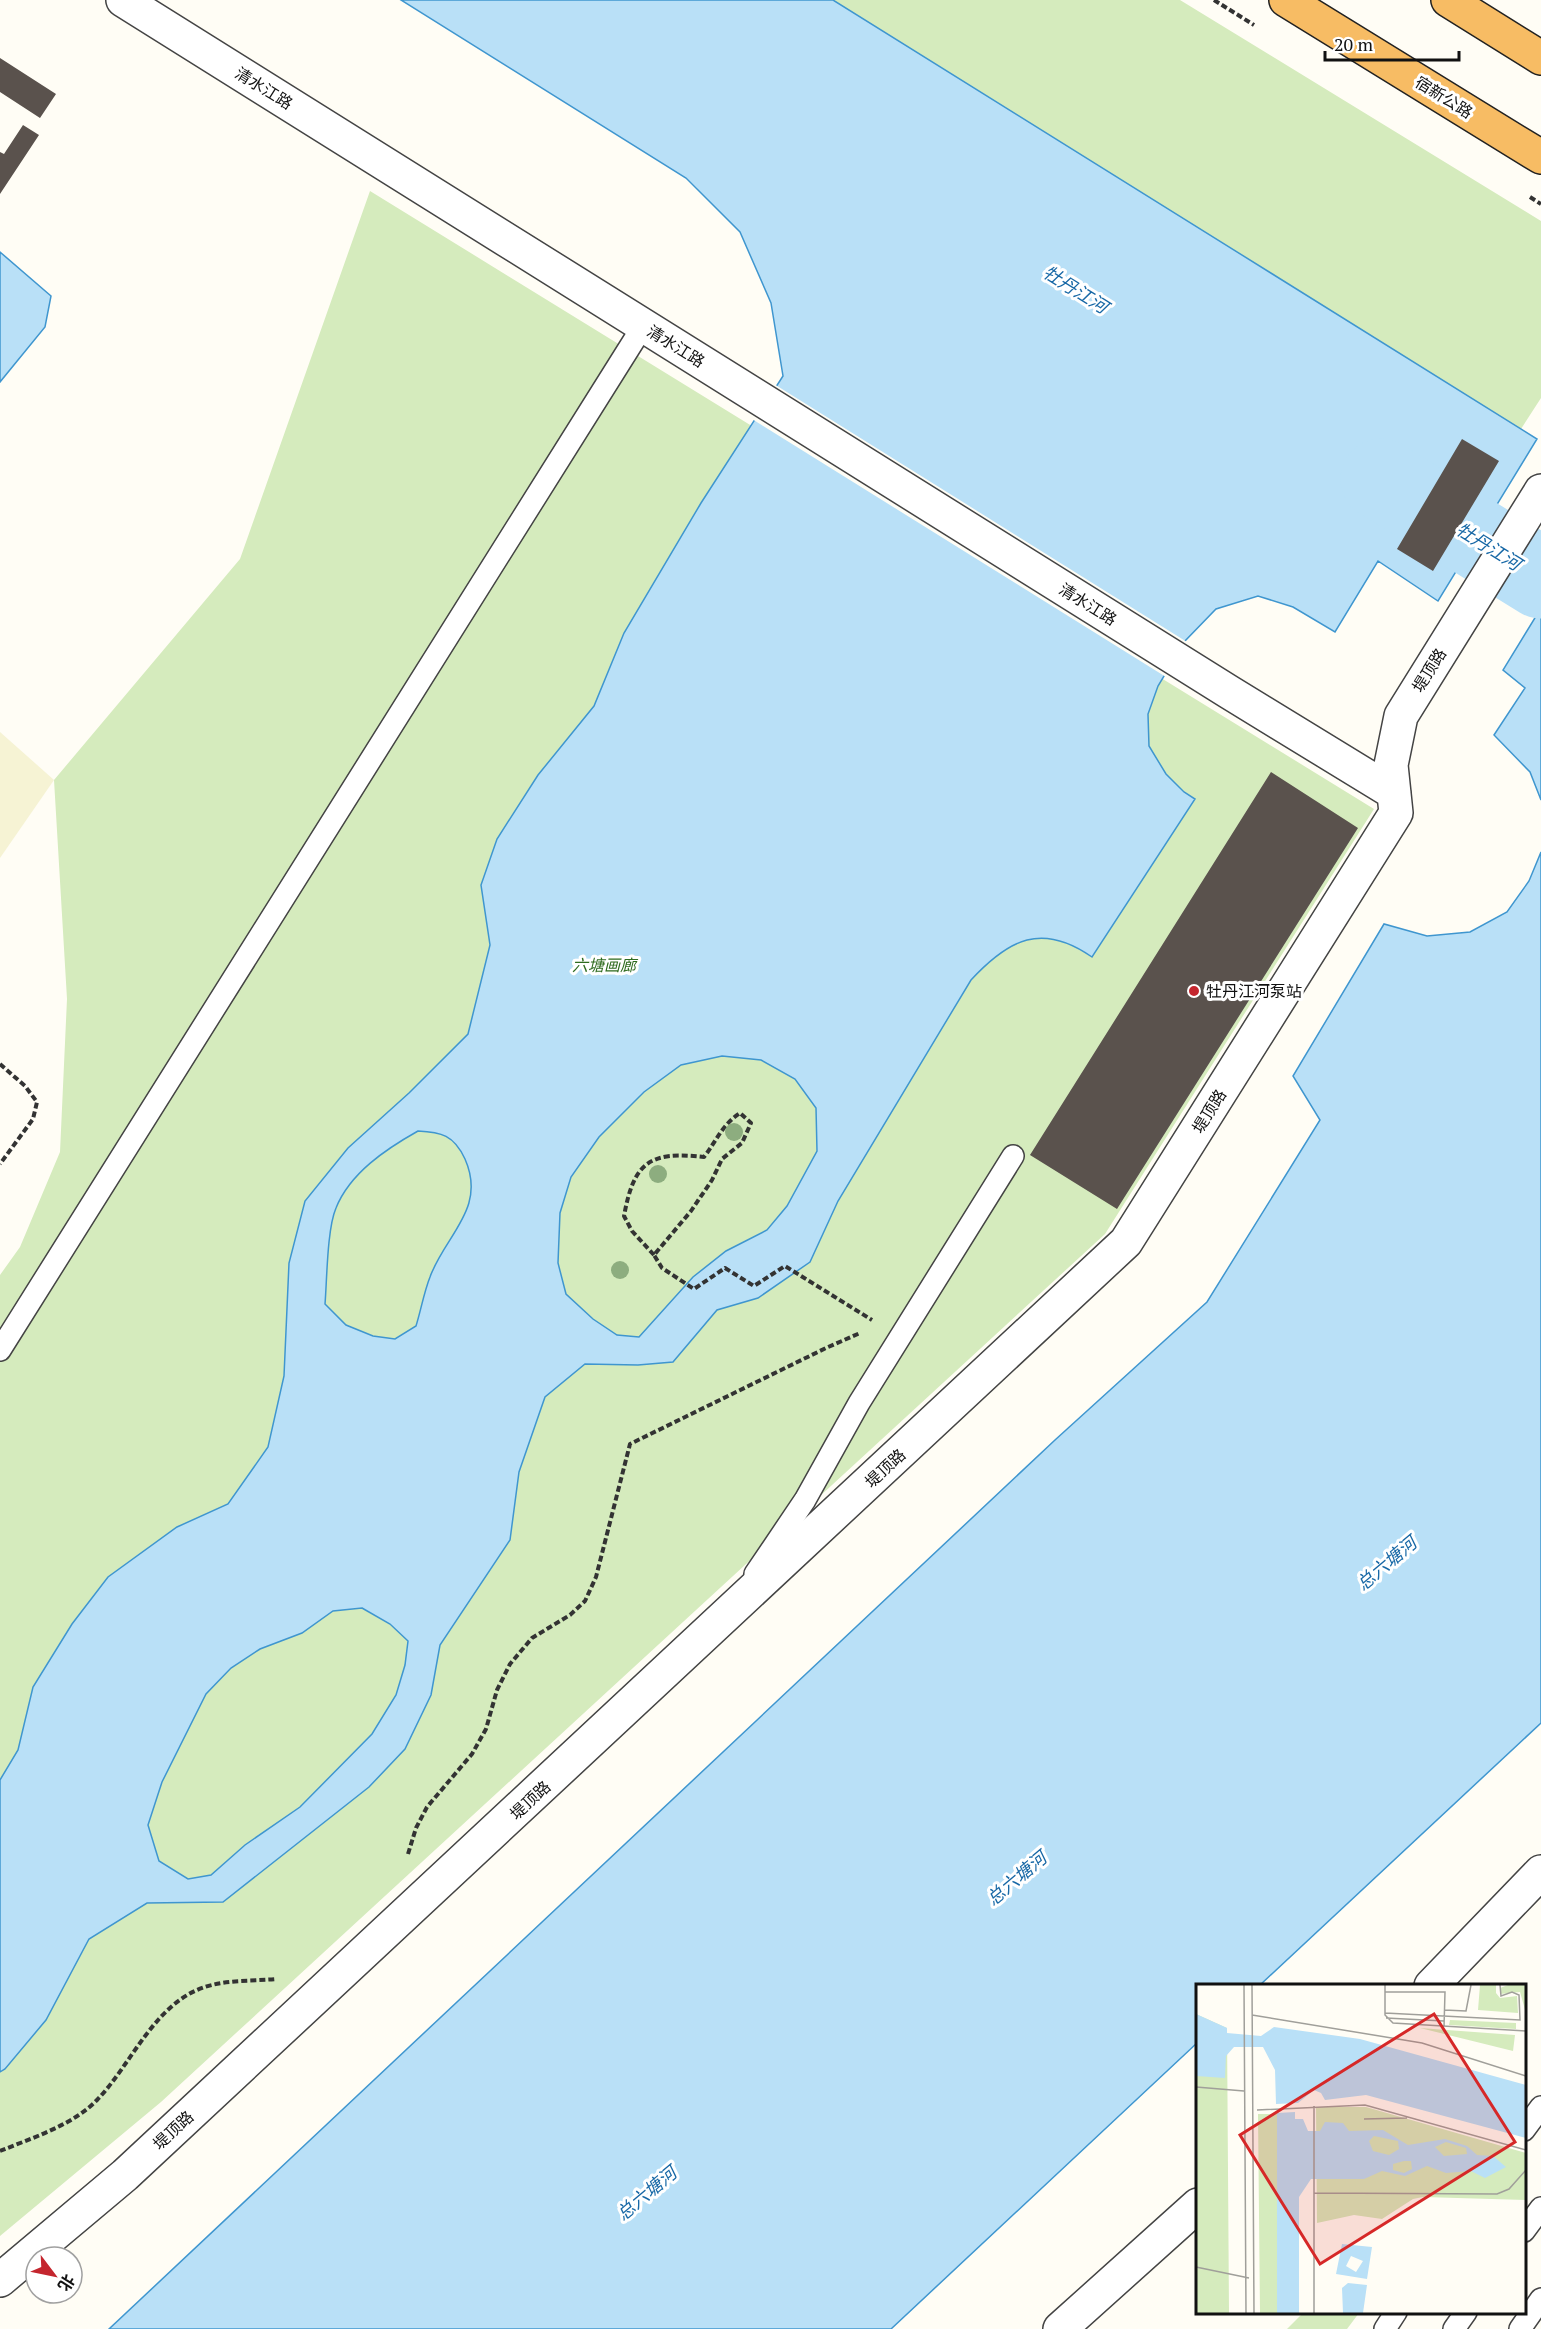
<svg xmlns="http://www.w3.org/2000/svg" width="1541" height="2329" font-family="'PT Serif','Noto Sans SC',serif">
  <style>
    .farmland { fill: #f6f3d4 }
    .green { fill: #d5ebbd }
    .water { fill: #b9e0f7; stroke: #3f96cf; stroke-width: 1.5; fill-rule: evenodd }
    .pier { fill: #fffdf5 }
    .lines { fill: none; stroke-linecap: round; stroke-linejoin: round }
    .river { stroke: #b9e0f7; stroke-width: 81 }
    .building { fill: #5a524d }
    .service-casing { stroke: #444; stroke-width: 24 }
    .minor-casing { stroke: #444; stroke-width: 36 }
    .tertiary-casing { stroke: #444; stroke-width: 36 }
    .trunk-casing { stroke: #222; stroke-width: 36 }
    .path { stroke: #333; stroke-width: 4; stroke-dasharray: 6 3; stroke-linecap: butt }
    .service { stroke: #fff; stroke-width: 21 }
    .minor { stroke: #fff; stroke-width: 33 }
    .tertiary { stroke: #fff; stroke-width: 33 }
    .trunk { stroke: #f7bc64; stroke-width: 33 }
    .tree { fill: #8dad7f }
    .poi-dot { fill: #c4262e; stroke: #fff; stroke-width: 2 }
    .labels { text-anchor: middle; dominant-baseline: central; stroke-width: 6; stroke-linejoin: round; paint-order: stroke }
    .street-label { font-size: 16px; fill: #111; stroke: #fff }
    .park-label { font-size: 16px; font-style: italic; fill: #2f6b1f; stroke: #fff }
    .poi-label { font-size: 16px; fill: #111; stroke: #fff; text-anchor: start }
    .water-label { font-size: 18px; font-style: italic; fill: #1768a6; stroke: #fff }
    .inset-road { fill: none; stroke: #a09f9a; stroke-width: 1.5 }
    .view { fill: #d62828; fill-opacity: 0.15; stroke: #d62828; stroke-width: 3 }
    .inset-edge { fill: none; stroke: #111; stroke-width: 3 }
  </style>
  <rect width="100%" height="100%" fill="#fffdf5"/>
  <path class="farmland" d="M0 732 54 780 0 858Z"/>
  <path class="green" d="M833 0H1180L1541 221V398L1521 429Z
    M370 191 1374 809 1105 1234 161 2102 0 2236V1275L20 1247 60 1152 67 999 54 780 240 559Z
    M1304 2312H1359V2313L1347 2329H1287Z"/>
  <path class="water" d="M401 0H833L1537 439 1438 601 1378 561 1335 632 1293 607 1258 596 1216 609 1185 641 1158 686 1148 714 1149 746 1166 774 1184 792 1195 799 1092 957C1042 922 1009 939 971 980L838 1201 810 1262 758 1298 717 1310 673 1362 638 1365 585 1364 545 1397 519 1472 510 1540 440 1645 431 1695 405 1749 369 1787 223 1902 147 1903 89 1939 46 2020 5 2069 0 2072V1780L18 1750 33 1687 72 1624 108 1577 177 1527 228 1504 268 1447 284 1376 289 1263 305 1201 348 1148 409 1093 468 1034 490 945 481 885 497 839 538 775 594 706 624 633 701 503 783 376 771 303 740 232 686 178ZM722 1056 761 1060 795 1079 816 1108 817 1151 787 1206 767 1230 726 1251 693 1277 639 1337 617 1335 593 1319 566 1294 558 1263 560 1213 571 1177 599 1137 644 1092 681 1065ZM418 1131C441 1132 454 1135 465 1159 487 1209 445 1235 430 1277 424 1292 421 1310 416 1326L395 1339 373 1336 346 1325 325 1304C327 1280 327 1229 336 1208 350 1173 386 1149 418 1131ZM362 1608 390 1624 408 1641 405 1665 396 1695 372 1734 300 1807 245 1845 211 1875 188 1879 159 1861 148 1825 162 1782 206 1694 231 1668 260 1649 302 1633 333 1611Z
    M0 252 51 296 45 327 0 382Z
    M1541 608V800L1530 772 1494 735 1525 688 1503 670Z
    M1541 852V1723L1260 1985 1198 1986 1197 2043 891 2329H109L1055 1440 1207 1302 1320 1120 1293 1076 1384 924 1427 936 1470 932 1507 912 1529 881Z"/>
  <path class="pier" d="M774 384 1187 642 1166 677 752 419Z"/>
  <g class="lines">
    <path class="river" d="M1381 479 1541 578"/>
  </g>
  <path class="building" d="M0 58 56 94 40 118 0 92Z
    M23 125 39 135 0 194V152L4 154Z
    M1462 439 1499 461 1433 571 1397 549Z
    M1271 772 1358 828 1117 1209 1030 1155Z"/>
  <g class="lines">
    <defs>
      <path id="service" d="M0 1350 643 326
        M755 1574 805 1500 859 1403 1013 1156
        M1524 2130 1541 2107
        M1524 2231 1541 2208
        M1385 2329 1396 2312
        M1454 2329 1466 2312
        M1520 2329 1541 2299"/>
      <path id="minor" d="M1431 1986 1541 1872
        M1060 2329 1198 2205"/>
      <path id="tertiary" d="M123 0 1229 692 1394 793
        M0 2280 125 2175 1126 1242 1396 813 1391 765 1401 716 1541 491"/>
      <path id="trunk" d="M1286 0 1541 157
        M1448 0 1541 58"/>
    </defs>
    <use href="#service" class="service-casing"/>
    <use href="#minor" class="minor-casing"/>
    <use href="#tertiary" class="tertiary-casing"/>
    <use href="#trunk" class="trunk-casing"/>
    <path class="path" d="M1214 0 1254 25
      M1530 197 1541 204
      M0 1064 25 1086 37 1102 33 1119 0 1164
      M654 1255 632 1231 624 1216C634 1162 649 1151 704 1157 717 1140 722 1125 740 1113L751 1123 742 1143 722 1159 712 1180 691 1211 654 1255 662 1268 694 1289 725 1268 754 1286 785 1266 872 1320
      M408 1854 416 1828 427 1807 472 1754 486 1729 497 1690 510 1664 532 1638 570 1615 585 1601 596 1577 630 1444 826 1348 860 1333
      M0 2151C32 2138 73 2125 97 2100 133 2063 156 1998 212 1985 232 1980 255 1981 276 1979"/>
    <use href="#service" class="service"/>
    <use href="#minor" class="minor"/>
    <use href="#tertiary" class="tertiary"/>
    <use href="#trunk" class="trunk"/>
  </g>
  <g class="tree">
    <circle cx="734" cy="1132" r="9"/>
    <circle cx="658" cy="1174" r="9"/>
    <circle cx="620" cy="1270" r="9"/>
  </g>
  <circle class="poi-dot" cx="1194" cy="991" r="6"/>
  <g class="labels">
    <g class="street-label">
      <text transform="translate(264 88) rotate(32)">清水江路</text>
      <text transform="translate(1444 97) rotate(32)">宿新公路</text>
      <text transform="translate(676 346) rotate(32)">清水江路</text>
      <text transform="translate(1088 604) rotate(32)">清水江路</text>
      <text transform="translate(1429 670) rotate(-58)">堤顶路</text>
      <text transform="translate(1209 1111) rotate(-58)">堤顶路</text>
      <text transform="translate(885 1468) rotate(-43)">堤顶路</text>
      <text transform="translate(530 1800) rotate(-43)">堤顶路</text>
      <text transform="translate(173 2130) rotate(-43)">堤顶路</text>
    </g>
    <g class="park-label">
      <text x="604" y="965">六塘画廊</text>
    </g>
    <g class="poi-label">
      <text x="1206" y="991">牡丹江河泵站</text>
    </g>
    <g class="water-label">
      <text transform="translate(1076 289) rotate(32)">牡丹江河</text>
      <text transform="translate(1489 546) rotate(32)">牡丹江河</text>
      <text transform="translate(1386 1563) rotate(-40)">总六塘河</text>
      <text transform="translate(1016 1878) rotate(-40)">总六塘河</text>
      <text transform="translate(646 2193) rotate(-40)">总六塘河</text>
    </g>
  </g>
  <g transform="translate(1196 1984)">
    <rect width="330" height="330" fill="#fffdf5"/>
    <path d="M284 1H300V9L304 14 321 12 322 29 282 26ZM312 1H330V29L324 8 304 10V4ZM0 30 31 44 33 329H0ZM254 36 320 39V45L253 41ZM224 44 319 51 317 67ZM120 123H170L330 169V216L227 213 217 215 186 235 158 231 121 239ZM62 130H81V329H64Z" fill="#d5ebbd"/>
    <path d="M0 30 31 44V49L65 52 78 43 164 55 330 101V154L170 111 129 116 125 109 118 106 102 119 80 120 79 86 67 63H38L30 72 29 94 0 92ZM99 128V135H107L112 147H124L129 138 147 139 153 147 187 146 212 161 249 155 271 162 281 171 297 172 310 183 289 194 275 187 250 189 231 182 209 192 186 187 168 195H115L103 213V329H81V129ZM178 152 202 157 203 165 193 171 177 167 173 157ZM250 158 270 164 271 170 248 172 239 163ZM208 177H215L216 185 208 189 197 186V180ZM146 260 176 263 171 295 140 290ZM155 272 167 277 160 288 150 282ZM152 299 171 301 167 329H147L146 304Z" fill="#b9e0f7" fill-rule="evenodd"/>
    <path class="inset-road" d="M48 1 50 329M56 1 58 329M189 1V31L197 39 330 47M189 8H249L248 43M248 26 270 27 275 1M189 29 324 36 323 11 316 8 305 12 304 1M56 31 226 59 330 92M190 34 248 37M0 103 48 107M118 122V329M61 126 169 121 330 166M168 135 211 134M118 209 301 210 313 205 330 186M0 283 53 294"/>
    <path class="view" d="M238 30 319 158 124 280 44 151Z"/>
    <rect width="330" height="330" class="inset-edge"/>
  </g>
  <g transform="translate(54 2275) rotate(122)"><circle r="28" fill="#ffffff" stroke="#a0a0a0" stroke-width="1.5"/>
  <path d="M0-4.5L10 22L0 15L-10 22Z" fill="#c4262e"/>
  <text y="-9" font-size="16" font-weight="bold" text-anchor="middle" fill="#111111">北</text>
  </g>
  <path d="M1325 51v9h134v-9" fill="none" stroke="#111111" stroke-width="3"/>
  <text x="1334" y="51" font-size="18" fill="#111111" stroke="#ffffff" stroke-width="4.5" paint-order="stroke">20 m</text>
</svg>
